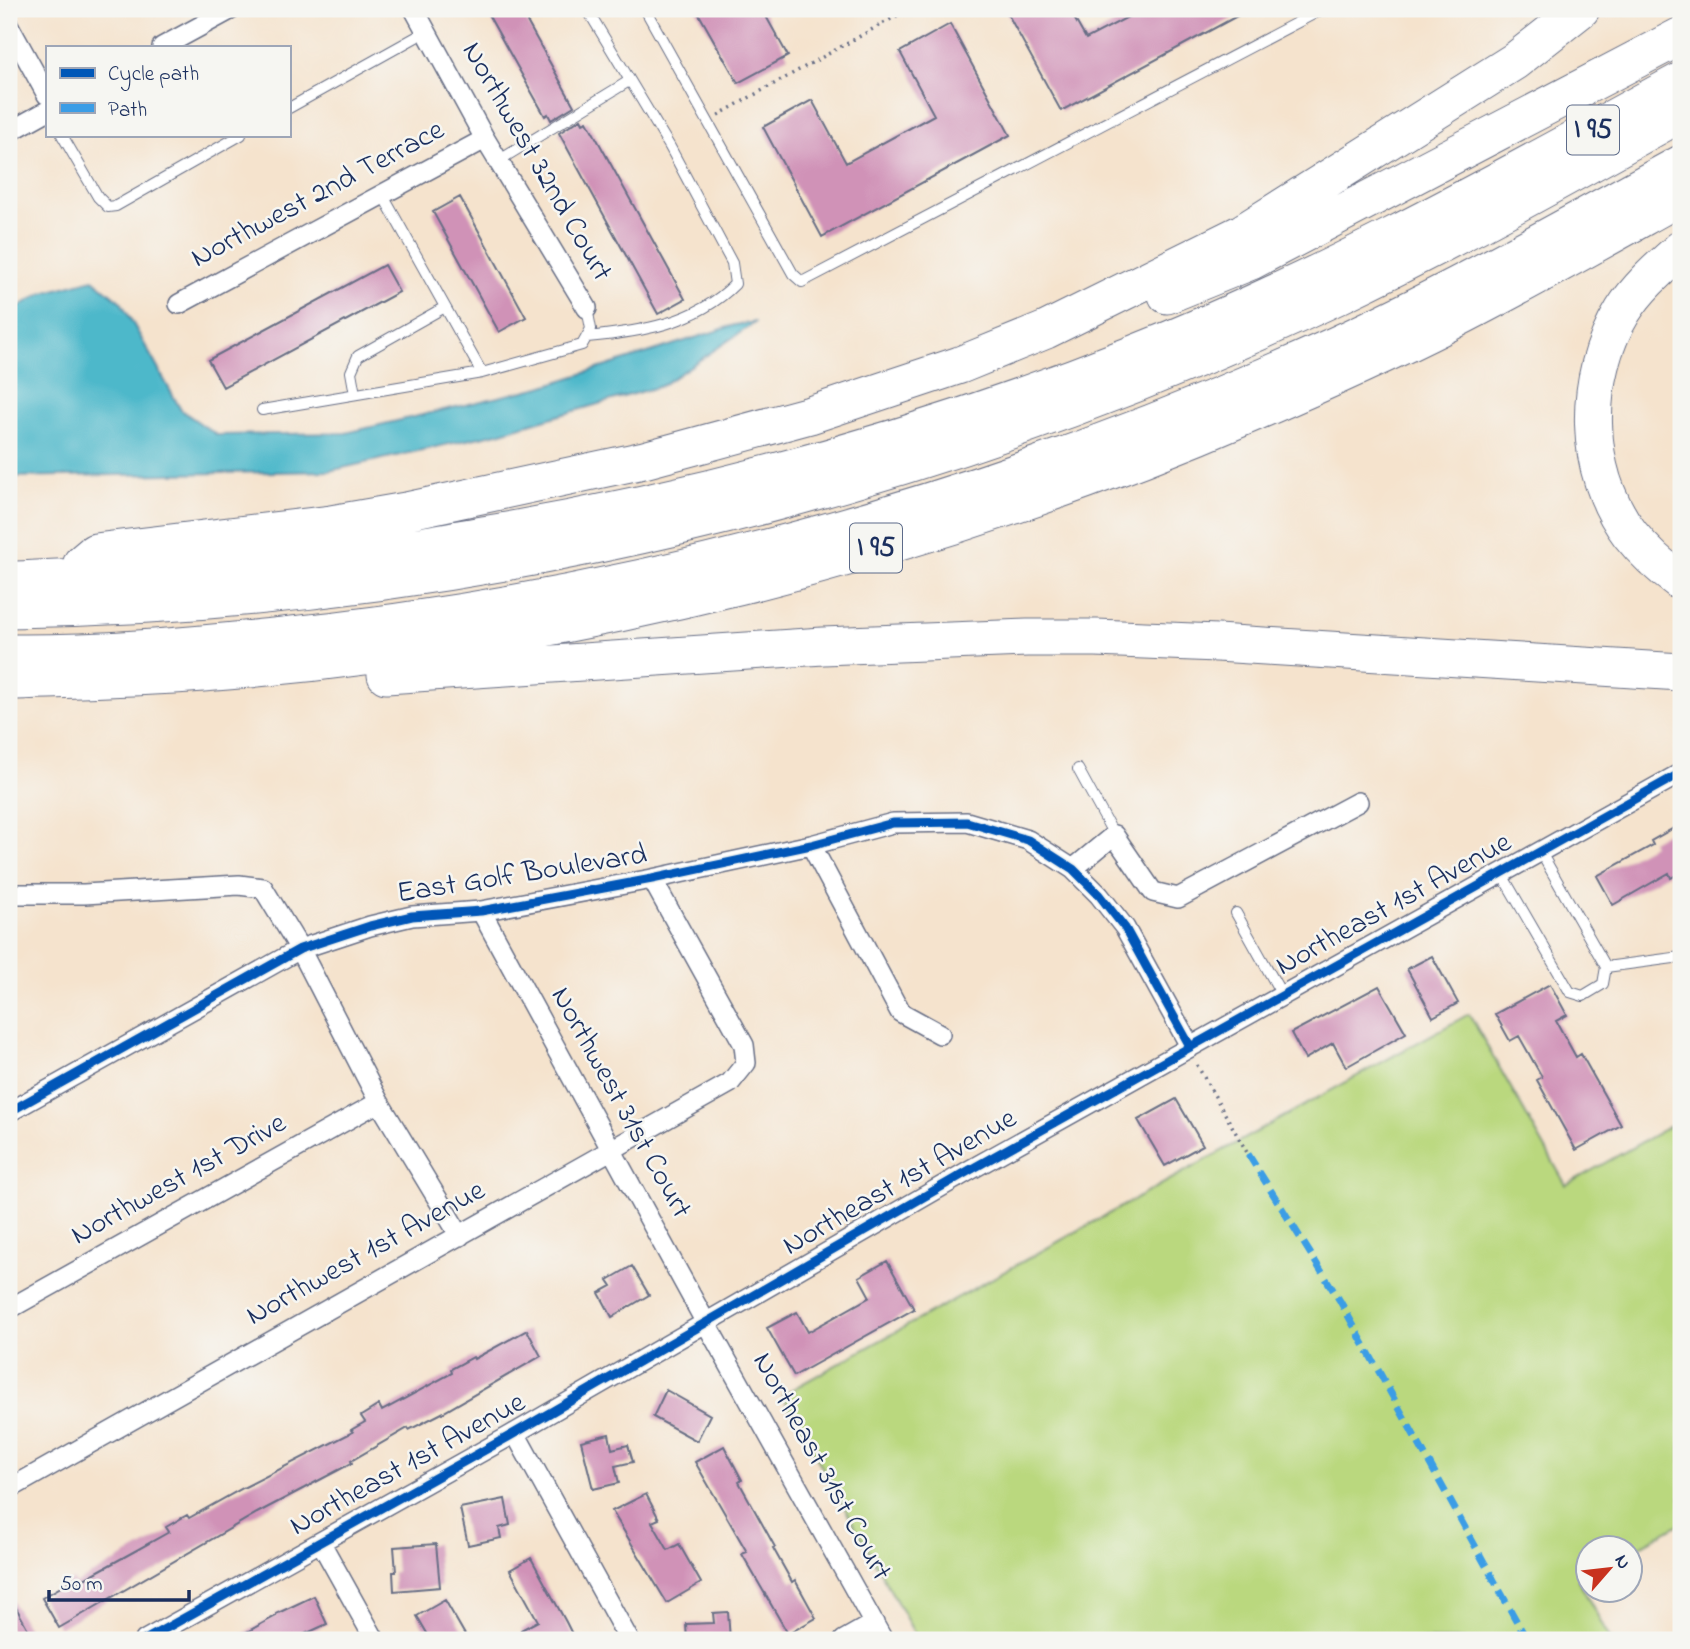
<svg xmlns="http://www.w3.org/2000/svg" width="1690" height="1649" font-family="'Indie Flower',sans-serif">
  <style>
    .green { fill: #bad87e; stroke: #6a846e; stroke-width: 2 }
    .water { fill: #4eb8ca; stroke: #347494; stroke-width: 2 }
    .building { fill: #d092b7 }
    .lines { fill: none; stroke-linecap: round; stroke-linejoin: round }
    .service-casing { stroke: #676e85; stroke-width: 12 }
    .minor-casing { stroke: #676e85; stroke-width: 22 }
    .motorway-casing { stroke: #676e85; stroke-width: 39 }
    .path { stroke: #676e85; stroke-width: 3.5; stroke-dasharray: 2 5; stroke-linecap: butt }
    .service { stroke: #fff; stroke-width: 10 }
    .minor { stroke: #fff; stroke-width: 19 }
    .motorway { stroke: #fff; stroke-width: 37 }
    .quiet { stroke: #3b9de6; stroke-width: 7; stroke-dasharray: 14 7; stroke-linecap: butt }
    .cycleway-casing { stroke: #f6f6f2; stroke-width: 13 }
    .cycleway { stroke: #0057b8; stroke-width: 9 }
    .labels { text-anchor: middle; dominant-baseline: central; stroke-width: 5; stroke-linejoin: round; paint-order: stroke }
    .shield { fill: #f6f6f2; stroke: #5d6b8a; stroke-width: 2 }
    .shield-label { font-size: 28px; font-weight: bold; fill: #1b2f5e }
    .street-label { font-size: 30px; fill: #1b2f5e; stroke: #f6f6f2 }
  </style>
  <rect width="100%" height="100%" fill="#f6f6f2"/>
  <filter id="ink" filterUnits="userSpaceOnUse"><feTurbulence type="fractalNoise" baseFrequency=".0143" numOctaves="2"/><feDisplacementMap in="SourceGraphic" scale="14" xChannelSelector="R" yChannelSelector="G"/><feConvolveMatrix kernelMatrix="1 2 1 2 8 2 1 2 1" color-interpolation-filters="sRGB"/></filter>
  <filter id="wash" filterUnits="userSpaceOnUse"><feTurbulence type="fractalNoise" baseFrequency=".00686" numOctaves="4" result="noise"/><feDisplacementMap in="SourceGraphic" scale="28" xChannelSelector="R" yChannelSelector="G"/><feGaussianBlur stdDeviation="1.57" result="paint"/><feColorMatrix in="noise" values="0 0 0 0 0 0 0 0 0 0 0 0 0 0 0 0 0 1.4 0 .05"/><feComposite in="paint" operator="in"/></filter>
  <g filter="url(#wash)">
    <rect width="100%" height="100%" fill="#f5e3cd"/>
    <path class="green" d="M1469 1014 1566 1185 1681 1120V1523L1631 1551 1630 1548H1588V1574L1578 1580 1611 1640H918L782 1395Z"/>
    <path class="water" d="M93 279 121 302 181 410 217 435 346 433 541 387 735 325 756 322 661 386 498 433 329 471 9 477V312L43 293Z"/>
    <g id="blocks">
      <path class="building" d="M485 9H520L574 106 551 120 548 114 545 116Z
        M696 9H762L788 56 738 83Z
        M1005 9H1069L1086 39 1143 9H1250L1061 111Z
        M950 24 1010 135 822 237 763 127 812 100 846 163 934 115 900 52Z
        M581 119 583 123 587 121 685 299 658 314 559 133Z
        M460 197 526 317 499 332 433 212Z
        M384 265 399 292 223 387 208 360Z
        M1681 824V872L1671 878 1669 873 1613 905 1597 876 1653 845 1651 841Z
        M1432 956 1458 1003 1433 1017 1407 969Z
        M1550 984 1567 1015 1556 1021 1576 1057 1581 1054 1621 1125 1576 1150 1537 1080 1542 1077 1519 1036 1510 1041 1495 1014Z
        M1379 986 1406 1033 1346 1067 1333 1043 1305 1059 1291 1033Z
        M1176 1099 1203 1145 1165 1166 1138 1120Z
        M887 1261 914 1309 794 1376 767 1328 797 1312 808 1332 870 1297 859 1277Z
        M632 1266 649 1295 612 1317 599 1293 612 1286 608 1280Z
        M527 1330 541 1356 444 1412 409 1430 408 1428 351 1461 352 1463 257 1513 59 1628 42 1598 73 1580 75 1584 135 1551 169 1532 166 1527 187 1515 189 1518 243 1488 353 1432 351 1430 365 1422 361 1416 379 1405 382 1411 452 1373 451 1369 473 1357 474 1359Z
        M666 1390 710 1415 697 1441 653 1417Z
        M609 1434 612 1449 628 1445 633 1462 615 1466 619 1483 593 1489 581 1441Z
        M724 1446 742 1480 739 1482 775 1547 773 1548 792 1582 795 1580 816 1618 788 1634 742 1554 747 1552 695 1462Z
        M646 1494 659 1519 652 1522 668 1550 679 1544 701 1583 667 1603 612 1511Z
        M505 1499 510 1525 499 1528 501 1538 468 1545 460 1508Z
        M436 1544 440 1587 394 1591 393 1572H396L394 1547Z
        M531 1558 566 1622 575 1640H527L521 1630 538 1621 510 1570Z
        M9 1595 34 1640H9Z
        M314 1596 327 1624 292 1640H232L276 1616V1614Z
        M445 1600 468 1640H431L417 1616Z
        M728 1612 730 1640H687L686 1624 714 1623 713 1613Z"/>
    </g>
  </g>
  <g filter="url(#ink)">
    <use href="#blocks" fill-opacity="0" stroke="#676e85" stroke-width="2"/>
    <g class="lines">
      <defs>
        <path id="service" d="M645 9 793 274 802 282 1323 9
          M289 108 427 31
          M62 135 98 197 108 207 116 206 241 135
          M498 161 629 81
          M382 194 482 373 582 345 591 329 587 308
          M587 337C639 332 696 324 735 284L732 263 670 147 587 9
          M355 394 351 372 358 356 445 307
          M262 410 482 373
          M1078 769 1114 835
          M1501 873 1570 992 1583 996 1603 984 1606 967 1540 851
          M1236 913 1282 995
          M1606 967 1681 957"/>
        <path id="minor" d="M414 9 485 139 587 308
          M9 26 47 95
          M162 47 232 9
          M9 132 47 111
          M179 304 485 139
          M811 845 900 1012 940 1034
          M1073 869 1114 835 1153 892 1178 898 1358 802
          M9 894H84L239 885 263 888 300 949 379 1102 460 1236
          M481 911 706 1323 883 1640
          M9 1112 300 949 370 926 412 916 481 911 652 879 811 845 893 823 967 822 1028 840 1073 869 1099 895 1125 928 1190 1046
          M9 1309 379 1102
          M515 1433 629 1640
          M9 1489 730 1083 746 1063 744 1045 652 879
          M321 1543 375 1640
          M145 1640 508 1437 970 1170 1681 773
          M844 1640 874 1623"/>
        <path id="motorway" d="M1681 249C1660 268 1638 287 1623 311 1582 377 1583 472 1630 534 1645 553 1662 568 1681 582
          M1167 295 1251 261 1681 36
          M82 563 95 552 331 524 406 511 644 460 810 415 960 365 1046 330 1242 233 1515 61 1581 9
          M9 580C53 579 97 575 142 573 207 569 272 565 336 558 383 553 430 544 477 536 701 499 922 438 1134 354 1324 279 1502 179 1681 81
          M9 609C463 604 927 491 1337 296 1454 240 1568 176 1681 113
          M9 653C97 654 186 646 274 637 642 600 1000 498 1336 345 1454 291 1567 226 1681 164
          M386 675 823 646 1027 638H1096L1217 643 1681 672
          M9 681C74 679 139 678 203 673 564 644 923 556 1255 412 1320 384 1385 355 1448 323 1527 283 1604 239 1681 196"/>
      </defs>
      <use href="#service" class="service-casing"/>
      <use href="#minor" class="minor-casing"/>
      <use href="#motorway" class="motorway-casing"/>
      <path class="path" d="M718 115 909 9
        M1197 1065 1248 1154"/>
      <use href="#service" class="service"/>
      <use href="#minor" class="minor"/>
      <use href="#motorway" class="motorway"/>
      <path class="quiet" d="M1248 1154 1340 1301 1527 1640"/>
      <defs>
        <path id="cycleway" d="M9 1112 300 949 370 926 412 916 481 911 652 879 811 845 893 823 967 822 1028 840 1073 869 1099 895 1125 928 1190 1046
          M145 1640 508 1437 970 1170 1681 773"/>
      </defs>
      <use href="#cycleway" class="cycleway-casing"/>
      <use href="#cycleway" class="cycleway"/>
    </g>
  </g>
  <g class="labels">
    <g class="shield">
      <rect x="1567" y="105.5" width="52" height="49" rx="5"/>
      <rect x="850" y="523.5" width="52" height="49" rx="5"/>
    </g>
    <g class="shield-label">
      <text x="1593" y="130">I 95</text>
      <text x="876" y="548">I 95</text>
    </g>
    <g class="street-label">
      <text transform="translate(536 162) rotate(60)">Northwest 32nd Court</text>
      <text transform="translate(318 195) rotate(-28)">Northwest 2nd Terrace</text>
      <text transform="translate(522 875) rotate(-9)">East Golf Boulevard</text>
      <text transform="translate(1394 905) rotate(-29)">Northeast 1st Avenue</text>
      <text transform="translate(620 1103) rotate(61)">Northwest 31st Court</text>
      <text transform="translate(179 1180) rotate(-29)">Northwest 1st Drive</text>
      <text transform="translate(900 1183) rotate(-30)">Northeast 1st Avenue</text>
      <text transform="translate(366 1254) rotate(-29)">Northwest 1st Avenue</text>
      <text transform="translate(408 1465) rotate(-29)">Northeast 1st Avenue</text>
      <text transform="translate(821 1467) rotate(61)">Northeast 31st Court</text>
    </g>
  </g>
  <rect width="1690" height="1649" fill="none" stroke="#f6f6f2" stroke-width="35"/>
  <rect x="46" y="46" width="245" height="91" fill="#f6f6f2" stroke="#9ea6b7" stroke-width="2"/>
  <rect x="60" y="68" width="35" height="10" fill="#0057b8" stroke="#9ea6b7" stroke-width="2"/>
  <text x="108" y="80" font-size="21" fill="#1b2f5e">Cycle path</text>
  <rect x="60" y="103" width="35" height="10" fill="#3b9de6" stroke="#9ea6b7" stroke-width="2"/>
  <text x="108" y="116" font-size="21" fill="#1b2f5e">Path</text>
  <g transform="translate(1609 1569) rotate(62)"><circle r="33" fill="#f6f6f2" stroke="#9ea6b7" stroke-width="2"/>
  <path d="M0-5L12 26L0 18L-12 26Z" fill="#c8321e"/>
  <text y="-10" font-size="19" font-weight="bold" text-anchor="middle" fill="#1b2f5e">N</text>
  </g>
  <path d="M49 1590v10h140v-10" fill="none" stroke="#1b2f5e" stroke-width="3.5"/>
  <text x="60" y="1590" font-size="21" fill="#1b2f5e" stroke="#f6f6f2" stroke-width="5" paint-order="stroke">50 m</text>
</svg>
